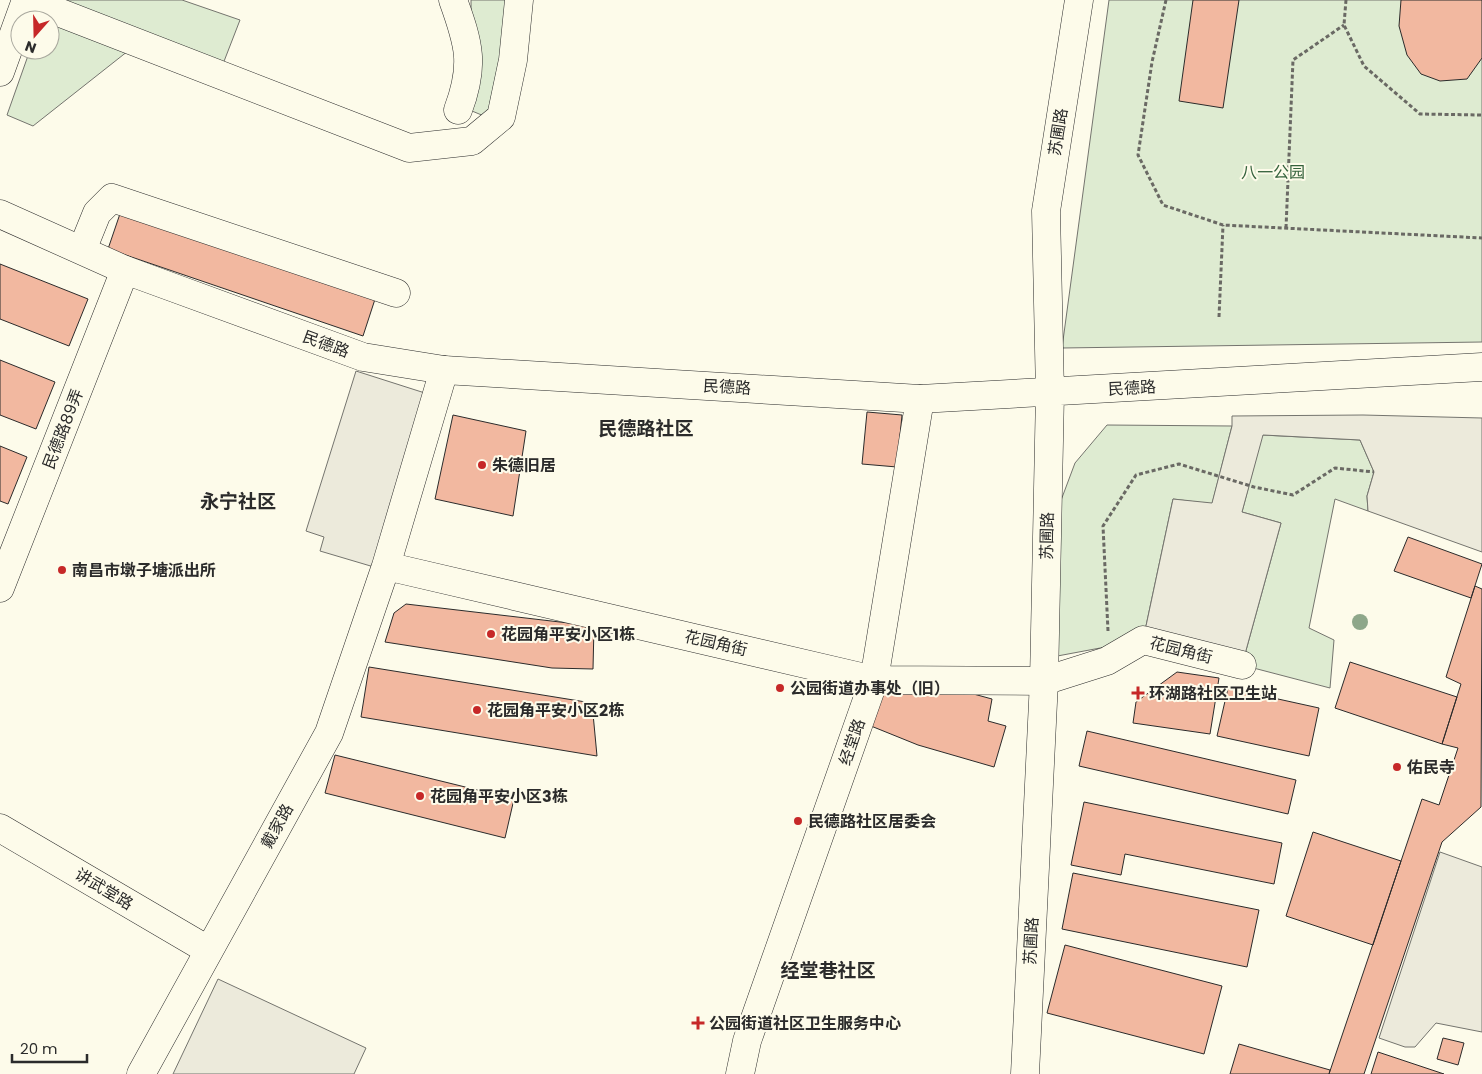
<svg xmlns="http://www.w3.org/2000/svg" width="1482" height="1074" font-family="Poppins,'Noto Sans SC',sans-serif">
  <style>
    .green { fill: #deebd1; stroke: #74746e }
    .parking { fill: #eceadb; stroke: #74746e }
    .building { fill: #f2b8a0; stroke: #2b2b2b }
    .lines { fill: none; stroke-linecap: round; stroke-linejoin: round }
    .minor-casing { stroke: #2b2b2b; stroke-width: 29 }
    .major-casing { stroke: #2b2b2b; stroke-width: 29 }
    .path { stroke: #6a6964; stroke-width: 3; stroke-dasharray: 4 2.5; stroke-linecap: butt }
    .minor { stroke: #fdfbea; stroke-width: 28 }
    .major { stroke: #fdfbea; stroke-width: 28 }
    .tree { fill: #8ea78a }
    .poi-dot { fill: #c62828; stroke: #fdfbea; stroke-width: 2 }
    .labels { text-anchor: middle; dominant-baseline: central; stroke-width: 4; stroke-linejoin: round; paint-order: stroke }
    .street-label { font-size: 16px; fill: #2b2b2b; stroke: #fdfbea }
    .park-label { font-size: 16px; fill: #34623c; stroke: #fdfbea }
    .poi-label { font-size: 16px; font-weight: bold; fill: #2b2b2b; stroke: #fdfbea; text-anchor: start }
    .quarter-label { font-size: 19px; font-weight: bold; fill: #2b2b2b; stroke: #fdfbea }
  </style>
  <rect width="100%" height="100%" fill="#fdfbea"/>
  <path class="green" d="M48 0H182L240 20 216 82 128 51 33 126 7 115 30 50H50Z
    M471 0H512L489 108 484 116 472 111Z
    M1109 0H1482V342L1062 348Z
    M1107 425 1232 426 1212 504 1173 499 1143 640 1052 657 1054 519 1075 463Z
    M1262 435 1360 440 1374 472 1367 496 1368 511 1335 499 1309 628 1334 640 1330 688 1242 665 1281 523 1242 512Z"/>
  <path class="parking" d="M356 371 428 394 374 567 320 551 324 537 306 531Z
    M1363 415 1482 418V552L1368 511 1367 496 1374 472 1360 440 1263 435 1242 512 1281 523 1242 665 1143 640 1173 499 1212 503 1232 426V416Z
    M1440 852 1482 867V1032L1436 1023 1415 1047H1405L1379 1038Z
    M218 979 366 1048 354 1074H173Z"/>
  <path class="building" d="M1193 0H1239L1223 108 1179 101Z
    M1401 0H1482V58L1467 79 1440 81 1421 74 1407 55 1399 26Z
    M124 202 378 290 363 336 108 249Z
    M0 264 88 299 69 346 0 319Z
    M0 360 55 382 36 429 0 415Z
    M867 412 902 415 897 467 862 464Z
    M453 415 526 431 513 516 435 499Z
    M0 446 27 457 8 504 0 501Z
    M1408 537 1482 564 1471 598 1394 571Z
    M1475 586 1482 589 1481 807 1442 842 1364 1074H1329L1422 799 1439 805 1458 748 1442 744 1461 684 1446 677Z
    M406 604 594 626 593 669 552 668 385 642 394 613Z
    M1350 662 1457 697 1442 744 1335 708Z
    M369 667 592 703 597 756 361 717Z
    M1177 672 1219 678 1210 734 1133 723 1136 702Z
    M944 686 992 699 988 721 1006 726 994 767 918 745 871 726 880 697 891 690Z
    M1228 688 1319 708 1309 756 1217 736Z
    M1087 731 1296 780 1288 814 1079 766Z
    M335 755 514 799 505 838 325 793Z
    M1084 802 1282 843 1274 884 1125 854 1121 875 1071 865Z
    M1313 832 1401 861 1373 945 1286 916Z
    M1073 873 1259 910 1247 967 1062 929Z
    M1065 945 1222 986 1204 1054 1047 1013Z
    M1443 1038 1464 1043 1458 1065 1437 1059Z
    M1239 1044 1330 1070 1329 1074H1230Z
    M1378 1052 1444 1074H1371Z"/>
  <g class="lines">
    <defs>
      <path id="minor" d="M27 0 409 148 472 141 501 117 513 60 519 0
        M453 0C469 44 475 65 458 110
        M0 72 26 0
        M82 250 97 213 112 198 396 293
        M444 370 386 566 874 680 1044 681 1107 661 1143 640 1242 665
        M0 588 125 270
        M0 828 208 950
        M141 1074 329 733 386 566
        M740 1074 747 1041 874 680 920 399"/>
      <path id="major" d="M0 214 125 270 363 357 444 370 920 399 1482 367
        M1025 1074 1044 681 1050 393 1046 211 1079 0"/>
    </defs>
    <use href="#minor" class="minor-casing"/>
    <use href="#major" class="major-casing"/>
    <path class="path" d="M1166 0 1152 62 1138 155 1163 205 1223 225 1482 238
      M1346 0 1344 25 1364 66 1420 114 1482 115
      M1286 228 1293 60 1344 25
      M1219 317 1223 225
      M1108 631 1103 526 1136 475 1179 464 1254 487 1293 495 1335 468 1374 472"/>
    <use href="#minor" class="minor"/>
    <use href="#major" class="major"/>
  </g>
  <circle class="tree" cx="1360" cy="622" r="8"/>
  <g class="poi-dot">
    <circle cx="482" cy="465" r="5"/>
    <circle cx="62" cy="570" r="5"/>
    <circle cx="491" cy="634" r="5"/>
    <circle cx="780" cy="688" r="5"/>
    <path d="M1135.5 685.5h5v5h5v5h-5v5h-5v-5h-5v-5h5z"/>
    <circle cx="477" cy="710" r="5"/>
    <circle cx="1397" cy="767" r="5"/>
    <circle cx="420" cy="796" r="5"/>
    <circle cx="798" cy="821" r="5"/>
    <path d="M695.5 1015.5h5v5h5v5h-5v5h-5v-5h-5v-5h5z"/>
  </g>
  <g class="labels">
    <g class="street-label">
      <text transform="translate(1058 132) rotate(-81)">苏圃路</text>
      <text transform="translate(326 344) rotate(20)">民德路</text>
      <text transform="translate(727 387) rotate(3)">民德路</text>
      <text transform="translate(1132 388) rotate(-3)">民德路</text>
      <text transform="translate(63 429) rotate(-69)">民德路89弄</text>
      <text transform="translate(1047 536) rotate(-89)">苏圃路</text>
      <text transform="translate(716 643) rotate(13)">花园角街</text>
      <text transform="translate(1181 650) rotate(14)">花园角街</text>
      <text transform="translate(852 742) rotate(-71)">经堂路</text>
      <text transform="translate(277 826) rotate(-61)">戴家路</text>
      <text transform="translate(104 889) rotate(31)">讲武堂路</text>
      <text transform="translate(1031 941) rotate(-87)">苏圃路</text>
    </g>
    <g class="park-label">
      <text x="1273" y="172">八一公园</text>
    </g>
    <g class="poi-label">
      <text x="492" y="465">朱德旧居</text>
      <text x="72" y="570">南昌市墩子塘派出所</text>
      <text x="501" y="634">花园角平安小区1栋</text>
      <text x="790" y="688">公园街道办事处（旧）</text>
      <text x="1149" y="693">环湖路社区卫生站</text>
      <text x="487" y="710">花园角平安小区2栋</text>
      <text x="1407" y="767">佑民寺</text>
      <text x="430" y="796">花园角平安小区3栋</text>
      <text x="808" y="821">民德路社区居委会</text>
      <text x="709" y="1023">公园街道社区卫生服务中心</text>
    </g>
    <g class="quarter-label">
      <text x="646" y="428">民德路社区</text>
      <text x="238" y="501">永宁社区</text>
      <text x="828" y="970">经堂巷社区</text>
    </g>
  </g>
  <g transform="translate(35 35) rotate(200)"><circle r="24" fill="#fdfbea" stroke="#a9a89e"/>
  <path d="M0-4L9 19L0 12L-9 19Z" fill="#c62828"/>
  <text y="-8" font-size="14" font-weight="bold" text-anchor="middle" fill="#2b2b2b">N</text>
  </g>
  <path d="M12 1054v8h75v-8" fill="none" stroke="#2b2b2b" stroke-width="2.5"/>
  <text x="20" y="1054" font-size="15" fill="#2b2b2b" stroke="#fdfbea" stroke-width="4" paint-order="stroke">20 m</text>
</svg>
